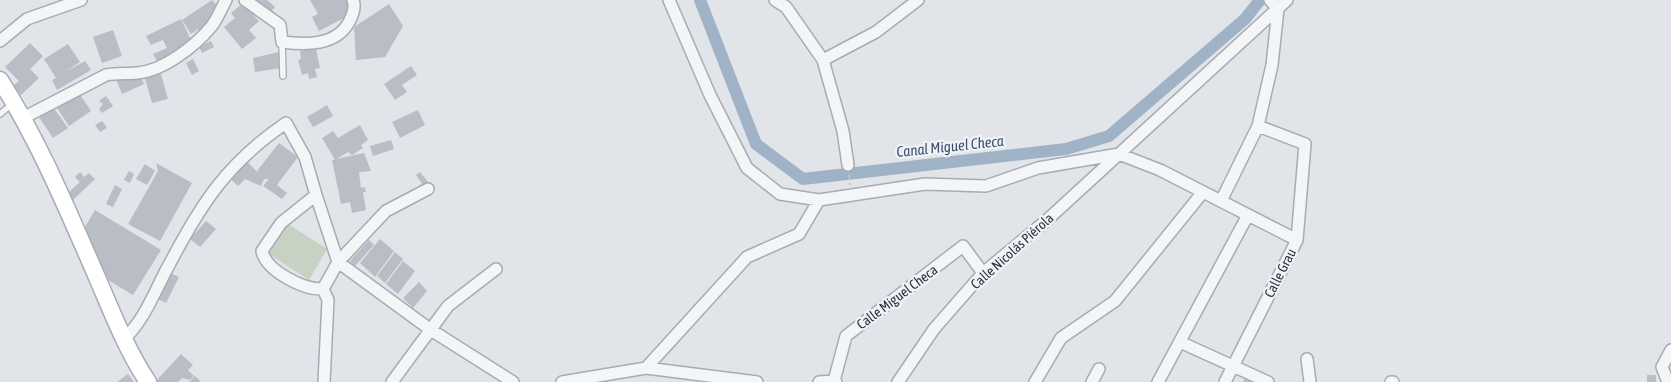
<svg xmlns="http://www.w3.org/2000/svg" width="1671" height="382" font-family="'Asap Condensed',sans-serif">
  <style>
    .green { fill: #c7d2c3 }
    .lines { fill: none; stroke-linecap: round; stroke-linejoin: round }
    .canal { stroke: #a0b2c5; stroke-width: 12 }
    .building { fill: #b9bdc5 }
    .lane-casing { stroke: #a7abb3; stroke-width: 8 }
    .street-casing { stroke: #a7abb3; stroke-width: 14 }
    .secondary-casing { stroke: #a7abb3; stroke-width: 19 }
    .path { stroke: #c0c2c7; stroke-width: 2; stroke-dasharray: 4 4; stroke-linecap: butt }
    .lane { stroke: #f4f5f7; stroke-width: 5.5 }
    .street { stroke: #f4f5f7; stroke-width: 11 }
    .secondary { stroke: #fff; stroke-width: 16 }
    .labels { text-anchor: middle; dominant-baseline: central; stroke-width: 4.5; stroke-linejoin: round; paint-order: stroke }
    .street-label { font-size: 14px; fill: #2b323f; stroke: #f1f3f6 }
    .water-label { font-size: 15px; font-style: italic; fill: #39516f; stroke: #f1f3f6 }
  </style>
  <rect width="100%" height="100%" fill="#e1e4e9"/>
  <path class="green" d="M288 224 327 249 309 280 267 253Z"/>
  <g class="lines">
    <path class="canal" d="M700 0 756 144 803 179 1066 149 1109 136 1245 19 1260 0"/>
  </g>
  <path class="building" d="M212 0 219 7 201 32 198 29 191 34 182 20Z
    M253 0H267L275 7 269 14Z
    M310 0H347L354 13 319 31 312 17 318 14Z
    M243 3 259 21 249 30 256 38 242 49 224 27 235 18 231 13Z
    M389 4 403 26 385 57 356 60 354 27Z
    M181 19 193 44 157 61 153 54 167 48 163 40 151 45 146 36Z
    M113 30 122 56 102 63 93 37Z
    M211 41 214 47 202 53 199 47Z
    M30 43 43 56 30 69 39 78 21 95 13 86 19 81 5 67Z
    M68 44 80 62 65 72 85 61 91 70 57 90 52 80 56 78 44 59Z
    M315 44 320 68 315 69 317 77 309 79 308 73 302 75 298 60 301 59 300 51 304 50 306 46Z
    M279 52 281 68 255 72 253 58Z
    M193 59 199 71 192 75 186 63Z
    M411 66 417 75 402 85 407 92 395 100 384 84Z
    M160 71 168 99 152 103 144 75Z
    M140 75 144 84 122 94 116 79Z
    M79 93 91 111 69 126 57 108Z
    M106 96 113 106 102 113 99 109 103 104 99 101Z
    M327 105 333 116 313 127 307 117Z
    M53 107 68 128 53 138 39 117Z
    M418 110 425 125 400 138 392 122Z
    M102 121 107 128 100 132 95 125Z
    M360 125 368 140 361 145 363 148 352 155 348 152 335 160 322 138 333 131 338 138Z
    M391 140 394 149 373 156 370 146Z
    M279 143 298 157 277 185 287 193 282 199 263 186 269 179H264L261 186 245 179 238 186 228 176 245 159 261 176 257 171Z
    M364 153 371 171 359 172 361 188 365 187 366 192H363L366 210 352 213 350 202 341 204 332 160Z
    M156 163 192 183 160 241 128 224 158 171Z
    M145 164 155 171 147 185 136 179Z
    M129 171 134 174 130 183 124 180Z
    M80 172 84 177 89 173 95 179 73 200 67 194 80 182 75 177Z
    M420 172 429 183 424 187 416 175Z
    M115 185 122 189 113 207 106 204Z
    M95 210 161 250 133 295 108 280 85 227Z
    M206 221 216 229 200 247 190 239Z
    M380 239 394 251 375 277 360 263Z
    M369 240 374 245 355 266 350 261Z
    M395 252 403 259 385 283 377 276Z
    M403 261 415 271 398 294 386 284Z
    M168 272 179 277 166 303 156 298Z
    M419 282 427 291 413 308 403 298Z
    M181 354 193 365 188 370 194 376 190 380 182 378 178 382H155Z
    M128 374 134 382H117Z
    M1246 375 1261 382H1243Z
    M1647 375H1656V382H1647Z
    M195 376 201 382H189Z"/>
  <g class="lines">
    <defs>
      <path id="lane" d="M282 42 283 76
        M0 114 12 104"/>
      <path id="street" d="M245 0 280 25 282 42C306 45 336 46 349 22 353 15 356 8 353 0
        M669 0 710 95 747 168 780 194 819 200 925 184 986 186 1038 168 1119 154 1160 170 1297 240
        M775 0 786 7 823 60 843 131 848 165
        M0 41 27 19 81 0
        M823 60 876 32 918 0
        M23 118 106 75C117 73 126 74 137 73 163 71 194 47 211 27 217 20 221 9 226 0
        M1221 201 1258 126 1272 65 1278 9 1270 0
        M323 289C304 290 266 271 262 251L281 223 316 195 338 262 431 330 513 382
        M123 340C145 320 155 290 169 265 201 204 227 163 286 123L305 157 316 195
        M1180 342 1268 382
        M1307 359 1310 382
        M646 368 747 257 799 234 819 200
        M324 382 328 300 323 289 338 262 386 211 428 189
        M392 382 448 306 496 269
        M562 382 646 368 757 382
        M819 382 834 381
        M836 382 834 381 846 336 963 246 983 273
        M898 382 934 329 983 273 1047 220 1287 0
        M1035 382 1061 338 1115 301 1203 192
        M1092 382 1099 369
        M1158 382 1248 215
        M1225 382 1297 240 1305 144 1258 126
        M1391 382H1393
        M1668 382 1662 367 1671 350"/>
      <path id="secondary" d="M0 80C39 141 67 209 96 275 112 312 126 349 148 382"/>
    </defs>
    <use href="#lane" class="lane-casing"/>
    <use href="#street" class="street-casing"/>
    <use href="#secondary" class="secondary-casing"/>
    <path class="path" d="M849 175 850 185"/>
    <use href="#lane" class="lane"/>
    <use href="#street" class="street"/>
    <use href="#secondary" class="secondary"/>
  </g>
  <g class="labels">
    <g class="street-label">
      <text transform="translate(1012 251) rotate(-42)">Calle Nicolás Piérola</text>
      <text transform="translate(1280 273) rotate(-63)">Calle Grau</text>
      <text transform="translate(897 297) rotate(-37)">Calle Miguel Checa</text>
    </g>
    <g class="water-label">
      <text transform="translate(950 146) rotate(-6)">Canal Miguel Checa</text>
    </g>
  </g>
</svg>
